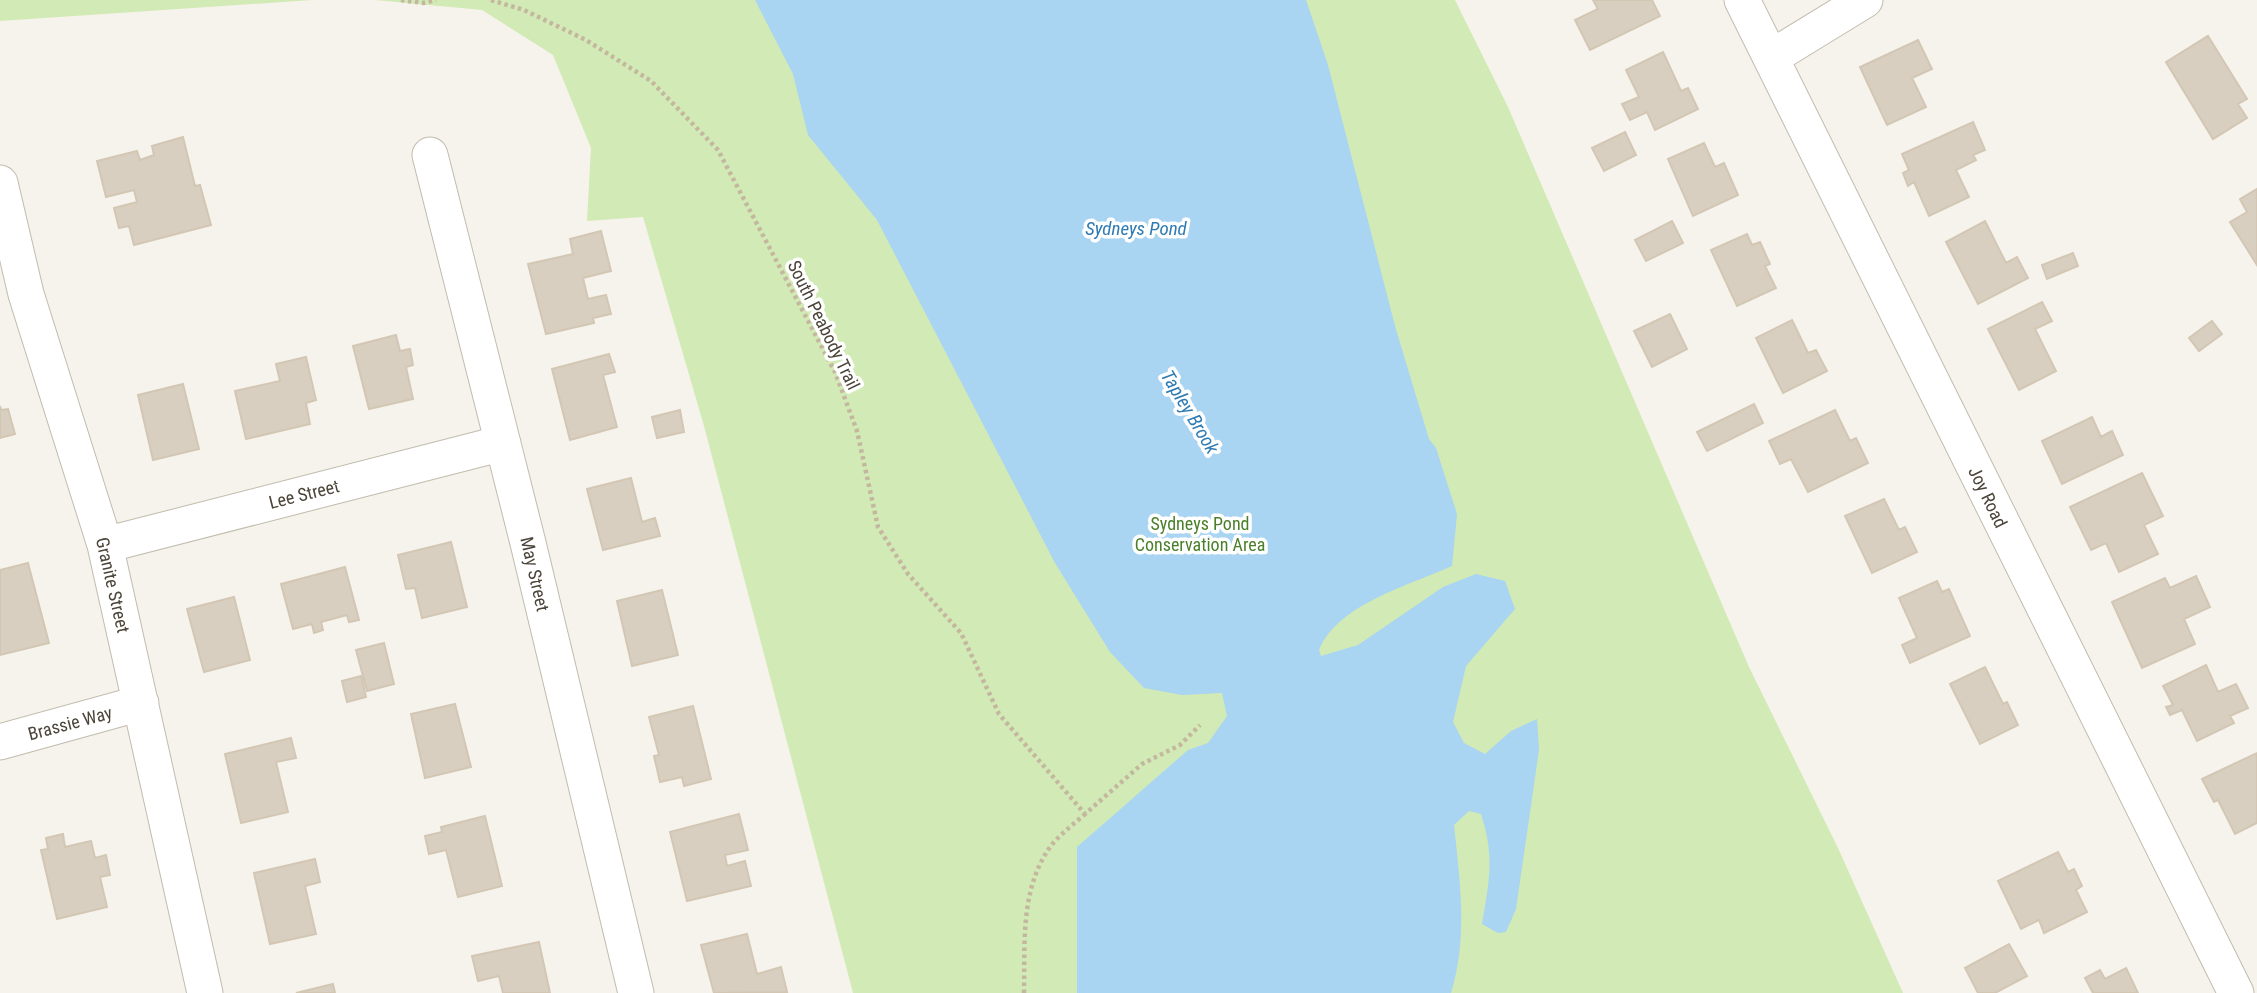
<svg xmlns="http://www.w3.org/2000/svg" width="2257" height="993" font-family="'Roboto Condensed',sans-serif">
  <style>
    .green { fill: #d2eab5 }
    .water { fill: #a9d4f2 }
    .building { fill: #d8cfc1; stroke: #d3c7b4; stroke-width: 2 }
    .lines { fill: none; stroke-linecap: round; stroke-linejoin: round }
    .street-casing { stroke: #c2bbae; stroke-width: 37 }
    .path { stroke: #c4b79f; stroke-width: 4.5; stroke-dasharray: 3.5 3.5; stroke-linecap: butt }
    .street { stroke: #fff; stroke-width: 35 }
    .labels { text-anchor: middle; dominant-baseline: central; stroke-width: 7; stroke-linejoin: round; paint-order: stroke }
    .street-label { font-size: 18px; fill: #4b4439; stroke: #fff }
    .park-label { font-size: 18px; fill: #4a7f2a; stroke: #fff }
    .water-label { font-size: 19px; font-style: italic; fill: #2e7ab2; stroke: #fff }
  </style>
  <rect width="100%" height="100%" fill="#f6f3ec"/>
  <path class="green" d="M0 0H312L0 21Z
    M375 0H1455L1508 107 1749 667 1838 848 1903 993H853L704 426 643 217 587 221 591 148 553 55 482 10Z"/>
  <path class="water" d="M755 0H1306L1328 65 1395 326 1429 439 1436 448 1457 514 1452 566C1408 586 1338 604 1319 650L1321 656 1358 645 1443 587 1476 574 1505 581 1515 609 1466 666 1453 722 1464 743 1485 754 1511 731 1537 719 1539 750 1516 909 1506 932 1498 933 1482 924C1489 882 1495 857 1481 814L1469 811 1454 825C1460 882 1468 937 1451 993H1077V847L1188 750 1208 743 1227 716 1222 693 1182 695 1144 688 1110 652 1055 563 877 220 808 135 793 74Z"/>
  <path class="building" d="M1593 0H1652L1660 16 1590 50 1575 20 1598 9Z
    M2208 36 2247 99 2238 104 2247 118 2213 139 2166 62Z
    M1918 40 1932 69 1912 78 1926 107 1887 125 1860 67Z
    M1663 52 1681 91 1688 88 1698 109 1655 130 1647 112 1630 120 1622 104 1639 97 1626 70Z
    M1973 122 1985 150 1973 155 1976 160 1956 170 1969 197 1929 216 1914 182 1908 186 1903 173 1909 170 1902 154Z
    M1625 132 1636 155 1604 171 1592 148Z
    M183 137 195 186 200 185 211 225 134 245 129 226 119 228 114 208 137 202 134 190 106 197 97 161 137 151 140 160 154 155 152 146Z
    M1704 143 1715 167 1724 163 1738 195 1693 216 1668 159Z
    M2257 189V265L2230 222 2247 212 2240 199Z
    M1672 221 1683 243 1646 261 1635 240Z
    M1985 221 2006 263 2017 257 2028 278 1978 304 1946 242Z
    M601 231 611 271 583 278 588 299 606 295 611 314 593 318 594 323 546 334 528 264 573 254 570 239Z
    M1747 234 1752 245 1760 242 1770 264 1765 266 1776 288 1737 306 1711 250Z
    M2073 253 2078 266 2047 279 2042 265Z
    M2042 302 2052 321 2035 329 2056 371 2019 390 1988 329Z
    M1670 314 1687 349 1652 367 1634 331Z
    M1792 320 1808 353 1816 350 1827 371 1783 393 1756 338Z
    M2212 321 2222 334 2199 351 2189 338Z
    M396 335 400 351 410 349 413 365 406 367 413 399 369 409 353 346Z
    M609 354 615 372 603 375 617 427 570 440 552 369Z
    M306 357 316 400 306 403 310 424 246 439 235 391 280 381 276 364Z
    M183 384 199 449 153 460 138 395Z
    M1754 404 1763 423 1707 451 1697 432Z
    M0 406 1 410 8 409 15 434 0 438Z
    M680 410 684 432 657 438 652 417Z
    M1835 410 1850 441 1856 438 1868 463 1808 492 1791 459 1780 464 1769 441Z
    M2092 417 2101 437 2112 431 2123 455 2062 484 2042 441Z
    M2142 473 2163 516 2144 525 2158 554 2119 572 2106 543 2091 550 2070 507Z
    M631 478 642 522 655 518 660 536 603 550 587 489Z
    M1884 499 1899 530 1905 527 1917 552 1872 573 1845 516Z
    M451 542 467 607 422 618 415 588 406 589 398 555Z
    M28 563 49 643 0 655V570Z
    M345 567 359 620 349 622 347 615 321 622 323 630 314 633 312 624 293 629 281 584Z
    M2196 576 2210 607 2184 619 2195 644 2142 668 2112 602 2165 578 2170 588Z
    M1937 581 1942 592 1949 589 1970 636 1910 663 1902 645 1917 638 1899 598Z
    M662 590 678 655 632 666 617 601Z
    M234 597 250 660 204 672 187 609Z
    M384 643 394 684 367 691 356 650Z
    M2206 665 2218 692 2236 684 2248 708 2230 716 2234 723 2197 741 2182 710 2170 715 2166 707 2173 705 2163 686Z
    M1985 667 2003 704 2007 702 2018 725 1980 744 1950 684Z
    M361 676 366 697 347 702 342 681Z
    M455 704 471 767 425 778 411 714Z
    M693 706 711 779 684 786 682 777 660 782 654 756 659 755 649 717Z
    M291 738 296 758 276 762 288 812 241 823 225 754Z
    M2257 753V823L2235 834 2218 800 2214 802 2202 779Z
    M739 814 748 850 725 855 727 866 745 861 751 886 687 901 670 832Z
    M485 816 502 886 458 897 446 850 429 854 425 836 442 832 441 827Z
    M63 834 65 847 91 841 95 858 106 855 110 875 100 877 107 907 57 919 41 850 48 849 46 838Z
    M2058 852 2068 872 2074 869 2082 886 2076 890 2087 912 2044 933 2039 920 2021 929 1998 881Z
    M315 859 320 882 305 886 316 934 270 944 254 873Z
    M747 934 757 974 781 967 787 992 714 993 701 945Z
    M539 942 550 993H503L499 976 478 981 472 956Z
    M2009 944 2027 976 1995 993H1978L1965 968Z
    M2126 968 2138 993H2093L2085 978 2100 970 2105 979Z
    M333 984 335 993H296Z"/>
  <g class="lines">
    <defs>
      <path id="street" d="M1742 0 2236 993
        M1772 57 1865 0
        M430 155 528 543 636 993
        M0 183 26 294 105 545 205 993
        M105 545 503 443
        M0 742 141 703"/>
    </defs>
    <use href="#street" class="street-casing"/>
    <path class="path" d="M401 0 423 3 436 0
      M491 0 524 10 586 40 651 81 718 150 835 372 857 431 878 527 908 574 961 633 999 714 1085 814 1142 764 1180 745 1200 725
      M1024 993C1025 943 1020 890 1050 847 1059 835 1074 824 1085 814"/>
    <use href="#street" class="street"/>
  </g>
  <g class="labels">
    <g class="street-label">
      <text transform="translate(824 325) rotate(64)">South Peabody Trail</text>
      <text transform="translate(304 494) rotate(-14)">Lee Street</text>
      <text transform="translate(1988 497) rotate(64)">Joy Road</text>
      <text transform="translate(535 574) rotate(77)">May Street</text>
      <text transform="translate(113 585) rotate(77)">Granite Street</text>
      <text transform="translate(70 723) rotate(-15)">Brassie Way</text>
    </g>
    <g class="park-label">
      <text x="1200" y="523">Sydneys Pond<tspan x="1200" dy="21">Conservation Area</tspan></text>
    </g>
    <g class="water-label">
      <text x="1136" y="228">Sydneys Pond</text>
      <text transform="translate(1190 412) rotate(59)">Tapley Brook</text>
    </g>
  </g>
</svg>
